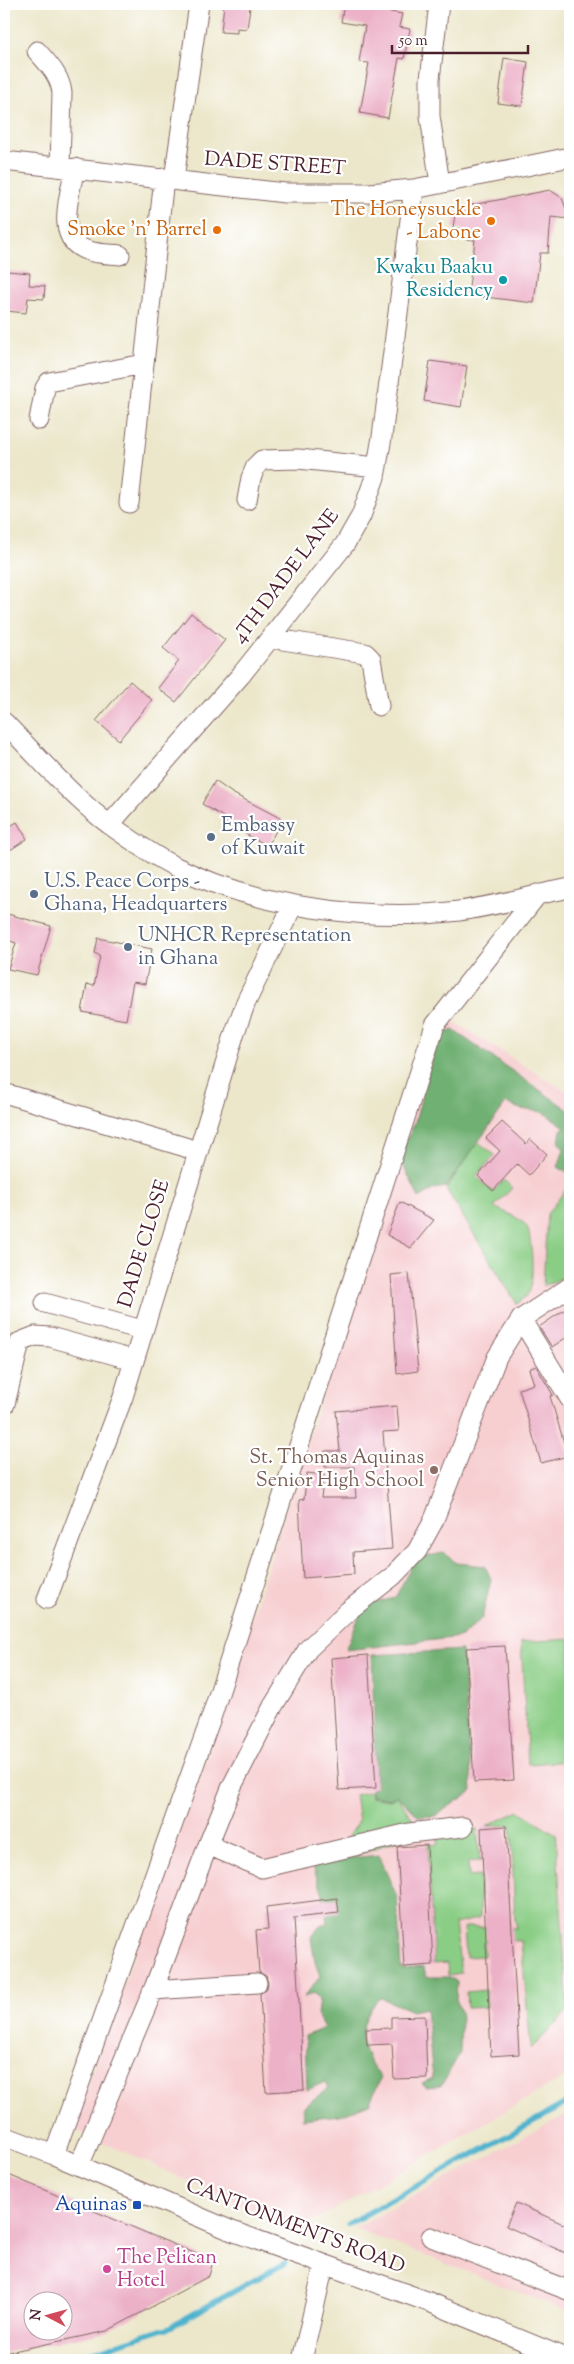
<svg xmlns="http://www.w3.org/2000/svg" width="574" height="2364" font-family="'Sorts Mill Goudy',serif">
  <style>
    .built { fill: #f7cfd1 }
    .green { fill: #8acd85; stroke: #6a7658 }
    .forest { fill: #6fb072; stroke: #5c684e }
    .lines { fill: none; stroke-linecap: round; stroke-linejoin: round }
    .stream { stroke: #4fb3ce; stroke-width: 5.5 }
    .building { fill: #ecb0c7; fill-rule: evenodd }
    .minor-casing { stroke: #836563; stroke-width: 21 }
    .minor { stroke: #fff; stroke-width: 19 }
    .food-dot { fill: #e8710a; stroke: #fff; stroke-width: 2 }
    .culture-dot { fill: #0f9aa8; stroke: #fff; stroke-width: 2 }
    .service-dot { fill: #5c6f8a; stroke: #fff; stroke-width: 2 }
    .education-dot { fill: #8d6e63; stroke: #fff; stroke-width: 2 }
    .transit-dot { fill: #1a4fb4; stroke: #fff; stroke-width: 2 }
    .hotel-dot { fill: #d1479c; stroke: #fff; stroke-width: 2 }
    .labels { text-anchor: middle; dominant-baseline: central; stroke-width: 4.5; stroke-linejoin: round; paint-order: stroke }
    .street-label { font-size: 20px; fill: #4a1f2b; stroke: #fff }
    .food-label { font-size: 20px; fill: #c56008; stroke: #fff; text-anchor: end }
    .culture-label { font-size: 20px; fill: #0d838f; stroke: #fff; text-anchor: end }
    .service-label { font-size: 20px; fill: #4e5e75; stroke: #fff; text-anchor: start }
    .education-label { font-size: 20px; fill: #785e54; stroke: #fff; text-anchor: end }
    .transit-label { font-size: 20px; fill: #164399; stroke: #fff; text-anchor: end }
    .hotel-label { font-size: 20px; fill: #b23c85; stroke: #fff; text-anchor: start }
  </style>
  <rect width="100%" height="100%" fill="#fff"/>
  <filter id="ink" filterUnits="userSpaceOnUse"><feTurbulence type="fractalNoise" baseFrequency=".02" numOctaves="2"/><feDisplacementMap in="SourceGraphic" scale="10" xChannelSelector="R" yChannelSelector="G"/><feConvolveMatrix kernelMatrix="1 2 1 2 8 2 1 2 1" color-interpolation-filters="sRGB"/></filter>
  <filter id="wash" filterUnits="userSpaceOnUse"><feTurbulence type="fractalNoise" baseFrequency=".0096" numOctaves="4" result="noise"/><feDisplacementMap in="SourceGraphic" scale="20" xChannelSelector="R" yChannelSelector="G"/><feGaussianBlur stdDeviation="1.12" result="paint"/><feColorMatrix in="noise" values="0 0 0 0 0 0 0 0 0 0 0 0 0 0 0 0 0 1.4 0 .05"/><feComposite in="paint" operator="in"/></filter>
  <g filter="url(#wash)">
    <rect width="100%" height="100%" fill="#ece7cb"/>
    <path class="built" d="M448 1018 570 1094V2074L298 2230 71 2128 212 1743 385 1198 431 1042Z
      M570 2112V2312L354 2228Z"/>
    <path class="green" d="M478 1142 495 1155 476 1176 493 1192 504 1180 512 1188 494 1207C504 1212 522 1218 527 1227 532 1236 534 1281 530 1290 528 1296 522 1300 517 1304L446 1189Z
      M566 1189 570 1196V1275L543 1286 547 1214Z
      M570 1639V1761L528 1764 521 1642Z
      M370 1791 371 1797 390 1800 398 1796 415 1823 403 1838 354 1856 349 1834 359 1821 355 1795Z
      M519 1811 556 1834 568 2011 531 2049 521 1941 494 1940 495 1927 517 1928 515 1920 511 1825 487 1826Z
      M477 1829 480 1861 468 1862 469 1877 480 1876V1918L455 1924 461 1973 448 1975 447 1963 434 1964 428 1845 438 1844 437 1831Z
      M464 1927H487L488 1942 484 1943V1956L466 1957Z
      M486 1990 487 2007 467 2008 466 1992Z"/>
    <path class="forest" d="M453 1030 570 1111V1175L558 1167 564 1149 559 1143 561 1130 565 1127 543 1112 520 1109 506 1103 446 1187 434 1189 419 1198 399 1157 415 1122 438 1036Z
      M443 1553 457 1563 485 1566 491 1579 482 1618 461 1637 345 1650 364 1605 395 1598 415 1559Z
      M462 1650 472 1791 435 1816 419 1817 398 1796 390 1799 371 1796V1789L376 1788 372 1655Z
      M379 1855 397 1897 401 1969 424 1967 426 1977H450L457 1982 456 1999 461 2012 460 2053 441 2086 427 2088 422 2084 433 2079 426 2008 412 2011 379 1997C355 2030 357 2046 381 2078L369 2104 340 2115 302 2119 304 2106 329 2088 325 2082 307 2090 305 2036 324 2028 317 2015 319 1999 314 1993 304 1997 320 1976 315 1962 311 1938 319 1927 328 1922 322 1891 312 1864 323 1856 342 1859Z"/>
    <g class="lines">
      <path class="stream" d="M348 2224 570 2101
        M68 2360 170 2327 285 2263"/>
    </g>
    <g id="blocks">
      <path class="building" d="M224 4 250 7 247 29 237 28V33L221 32Z
        M344 4 402 14 399 27 410 29 404 59 399 58 388 118 360 113 369 63 359 62 365 26 341 22Z
        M504 58 528 62 522 106 498 103Z
        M550 190 562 198 570 219 551 217 548 253H540L534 303 468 295 475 240 464 239 462 229 453 228 456 208Z
        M7 271 30 273 29 285 45 286 44 299 28 298 26 313 6 311 8 296H4V282L7 283Z
        M430 361 467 366 461 407 424 401Z
        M191 613 225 640 176 702 158 688 179 661 163 648Z
        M130 681 152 700 119 740 96 721Z
        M215 781 232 793 282 819 268 846 223 822 225 818 202 804Z
        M17 822 27 839 4 854V830Z
        M4 913 51 926 37 975 8 969 16 943 4 939Z
        M98 938 152 949 145 984 133 982 126 1020 82 1012 87 984 94 986 100 956 95 953Z
        M502 1122 526 1144 530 1139 547 1154 529 1175 517 1164 493 1191 478 1176 500 1151 486 1138Z
        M400 1202 434 1220 411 1248 387 1235Z
        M409 1273 418 1371 397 1374 391 1275Z
        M570 1306V1335L552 1347 539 1327Z
        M536 1366 553 1395 550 1396 568 1456 541 1463 519 1389 534 1384 529 1369Z
        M397 1406 399 1431 383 1432 392 1549 353 1552 354 1574 303 1578 299 1500 304 1499 307 1473 324 1475 321 1498H356L354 1467H325V1451H340L336 1411Z
        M505 1646 514 1780 474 1782 466 1648Z
        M368 1655 376 1788 339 1790 331 1658Z
        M506 1826 519 2054 491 2056 481 1828Z
        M427 1845 433 1965 404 1967 397 1847Z
        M337 1898 339 1913 294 1918 304 2090 266 2092 260 1994 267 1988 268 1983 266 1976 259 1972 256 1930 268 1929 266 1907Z
        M425 2016 427 2078 394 2079 392 2044 367 2045 366 2029 391 2028V2017Z
        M4 2173 213 2261 209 2276 107 2331 4 2353ZM32 2302H62V2332H32Z
        M516 2203 570 2227V2255L506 2226Z"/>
    </g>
  </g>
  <g filter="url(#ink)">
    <use href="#blocks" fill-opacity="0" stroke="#836563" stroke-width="1"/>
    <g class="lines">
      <defs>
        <path id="minor" d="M439 4 430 79V116L440 184
          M37 51C48 64 60 75 62 93L60 167
          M4 161 285 193H369L414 189 570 157
          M75 168C70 194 53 241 89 251 98 254 110 254 120 255
          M174 179 199 4
          M39 420 45 388 49 382 144 364
          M247 500 251 478 256 466 262 460 298 459 377 467
          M129 503 164 178
          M270 638 365 653 371 659 379 706
          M4 722C38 757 71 796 110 825 130 839 152 855 174 866 257 907 367 922 459 911 496 906 533 895 570 888
          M110 824 241 675 345 544 361 516 375 477 382 437 414 189
          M4 1093 185 1147 197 1152
          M45 1303 142 1330
          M521 1319 570 1399
          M5 1404 20 1342 35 1336 50 1337 133 1360
          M47 1599 123 1397 235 1032 246 1002 293 905
          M208 1845 262 1868 409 1833 463 1827
          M153 1990 257 1983
          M4 2136 54 2155 232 2231 429 2302 570 2360
          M54 2155 212 1715 435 1025 538 894
          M79 2166 154 1988 208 1845 232 1786 273 1706 308 1649 348 1611 393 1576 417 1551 433 1522 497 1357 521 1319 570 1287
          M431 2237 570 2291
          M302 2360 324 2265"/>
      </defs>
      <use href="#minor" class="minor-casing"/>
      <use href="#minor" class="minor"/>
    </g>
  </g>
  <g class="food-dot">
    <circle cx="491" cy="221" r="5"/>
    <circle cx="217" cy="230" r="5"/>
  </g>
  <circle class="culture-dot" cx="503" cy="280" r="5"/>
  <g class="service-dot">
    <circle cx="211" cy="837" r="5"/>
    <circle cx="34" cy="894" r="5"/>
    <circle cx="128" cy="947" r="5"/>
  </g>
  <circle class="education-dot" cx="434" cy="1470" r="5"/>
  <rect class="transit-dot" x="132" y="2200" width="10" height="10" rx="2.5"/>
  <circle class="hotel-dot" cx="107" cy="2269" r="5"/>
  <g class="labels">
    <g class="street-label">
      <text transform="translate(275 165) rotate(4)">DADE STREET</text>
      <text transform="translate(287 577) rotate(-53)">4TH DADE LANE</text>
      <text transform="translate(145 1244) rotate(-73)">DADE CLOSE</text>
      <text transform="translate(295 2227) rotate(21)">CANTONMENTS ROAD</text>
    </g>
    <g class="food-label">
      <text x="481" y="210">The Honeysuckle<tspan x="481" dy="23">- Labone</tspan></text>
      <text x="207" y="230">Smoke 'n' Barrel</text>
    </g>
    <g class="culture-label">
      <text x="493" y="268">Kwaku Baaku<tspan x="493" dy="23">Residency</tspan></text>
    </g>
    <g class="service-label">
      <text x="221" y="826">Embassy<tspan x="221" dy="23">of Kuwait</tspan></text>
      <text x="44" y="882">U.S. Peace Corps -<tspan x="44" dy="23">Ghana, Headquarters</tspan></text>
      <text x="138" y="936">UNHCR Representation<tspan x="138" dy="23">in Ghana</tspan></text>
    </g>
    <g class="education-label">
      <text x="424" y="1458">St. Thomas Aquinas<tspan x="424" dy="23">Senior High School</tspan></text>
    </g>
    <g class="transit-label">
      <text x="127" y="2205">Aquinas</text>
    </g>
    <g class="hotel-label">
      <text x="117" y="2258">The Pelican<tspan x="117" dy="23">Hotel</tspan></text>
    </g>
  </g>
  <rect width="574" height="2364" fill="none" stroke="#fff" stroke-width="20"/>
  <g transform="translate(48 2316) rotate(276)"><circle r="24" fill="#ffffff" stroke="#b7a5aa"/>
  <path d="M0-4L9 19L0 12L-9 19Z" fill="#d1495b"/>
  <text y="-8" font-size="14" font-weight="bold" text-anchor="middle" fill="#4a1f2b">N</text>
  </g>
  <path d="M392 45v8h136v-8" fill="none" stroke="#4a1f2b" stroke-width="2.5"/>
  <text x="399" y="45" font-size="15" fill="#4a1f2b" stroke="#ffffff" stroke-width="4" paint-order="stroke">50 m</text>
</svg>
